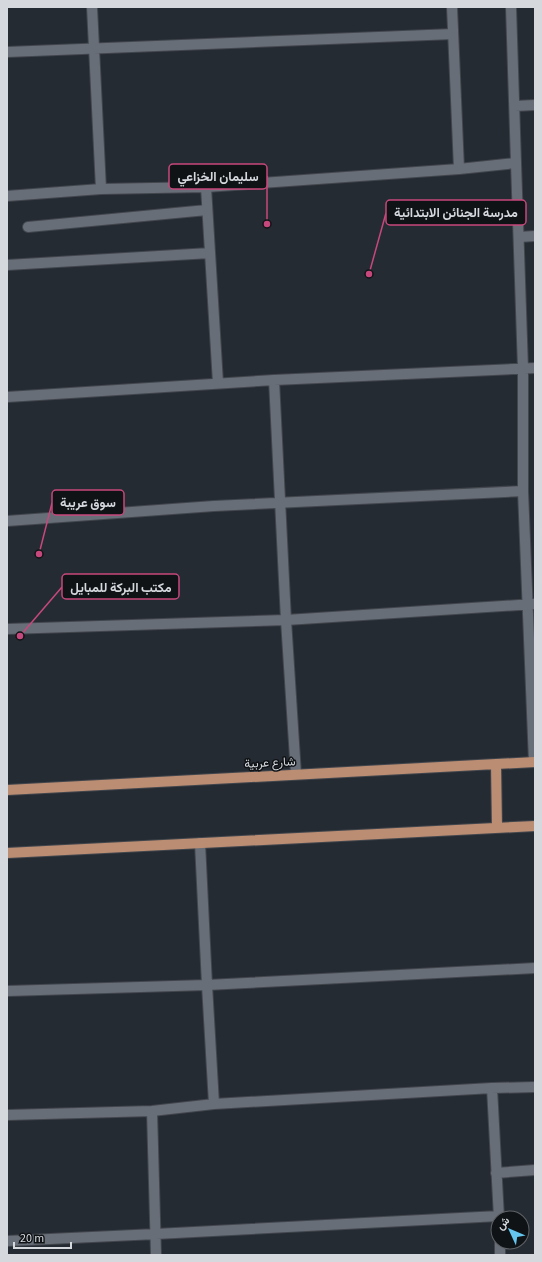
<svg xmlns="http://www.w3.org/2000/svg" width="542" height="1262" font-family="'Source Sans 3',Vazirmatn,sans-serif">
  <style>
    .lines { fill: none; stroke-linecap: round; stroke-linejoin: round }
    .minor-casing { stroke: #42464d; stroke-width: 12 }
    .major-casing { stroke: #42464d; stroke-width: 12 }
    .minor { stroke: #686e78; stroke-width: 10 }
    .major { stroke: #bb8d72; stroke-width: 10 }
    .labels { text-anchor: middle; dominant-baseline: central; stroke-width: 3; stroke-linejoin: round; paint-order: stroke }
    .street-label { font-size: 12px; fill: #d5d9de; stroke: #101316 }
    .leader { fill: none; stroke: #c7487c; stroke-width: 1.5 }
    .callout-dot { fill: #c7487c; stroke: #101316; stroke-width: 1.5 }
    .callout { fill: #101316; stroke: #c7487c; stroke-width: 1.5 }
    .callout-label { font-size: 13px; text-anchor: middle; font-weight: bold; fill: #d5d9de }
  </style>
  <rect width="100%" height="100%" fill="#252b33"/>
  <g class="lines">
    <defs>
      <path id="minor" d="M92 7 101 189
        M452 7 459 169
        M511 7 516 163 523 369V491L534 762
        M7 52 453 34
        M515 106 535 105
        M206 187 218 383
        M7 196 101 189 206 187 459 169 516 163
        M28 227 207 210
        M519 237 535 236
        M7 265 210 253
        M274 380 286 620 296 774
        M7 397 274 380 535 368
        M7 521 214 506 523 491
        M7 629 286 620 534 604
        M200 843 207 985 214 1104
        M7 991 207 985 535 968
        M492 1088 499 1218
        M152 1111 156 1255
        M7 1115 152 1111 214 1104 492 1088 535 1087
        M496 1173 535 1170
        M7 1241 156 1234 499 1216
        M500 1242V1255"/>
      <path id="major" d="M496 764 497 828
        M7 790 535 762
        M7 853 535 826"/>
    </defs>
    <use href="#minor" class="minor-casing"/>
    <use href="#major" class="major-casing"/>
    <use href="#minor" class="minor"/>
    <use href="#major" class="major"/>
  </g>
  <g class="labels">
    <g class="street-label">
      <text transform="translate(270 763) rotate(-3)">شارع عربية</text>
    </g>
  </g>
  <path class="leader" d="M267 224L267 176M369 274L386 213M39 554L52 503M20 636L62 587"/>
  <g class="callout-dot">
    <circle cx="267" cy="224" r="4"/>
    <circle cx="369" cy="274" r="4"/>
    <circle cx="39" cy="554" r="4"/>
    <circle cx="20" cy="636" r="4"/>
  </g>
  <g class="callout">
    <rect x="169" y="164" width="98" height="25" rx="4"/>
    <rect x="386" y="200" width="140" height="25" rx="4"/>
    <rect x="52" y="490" width="72" height="25" rx="4"/>
    <rect x="62" y="574" width="117" height="25" rx="4"/>
  </g>
  <g class="callout-label">
    <text x="218" y="181">سليمان الخزاعي</text>
    <text x="456" y="217">مدرسة الجنائن الابتدائية</text>
    <text x="88" y="507">سوق عريبة</text>
    <text x="121" y="592">مكتب البركة للمبايل</text>
  </g>
  <rect width="542" height="1262" fill="none" stroke="#d5d9de" stroke-width="16"/>
  <g transform="translate(510 1230) rotate(314)"><circle r="19" fill="#101316" stroke="#5f6266"/>
  <path d="M0-3L7 15L0 10L-7 15Z" fill="#65c5ee"/>
  <text y="-6" font-size="11" font-weight="bold" text-anchor="middle" fill="#d5d9de">ش</text>
  </g>
  <path d="M14 1242v6h57v-6" fill="none" stroke="#d5d9de" stroke-width="2"/>
  <text x="20" y="1242" font-size="12" fill="#d5d9de" stroke="#101316" stroke-width="3" paint-order="stroke">20 m</text>
</svg>
